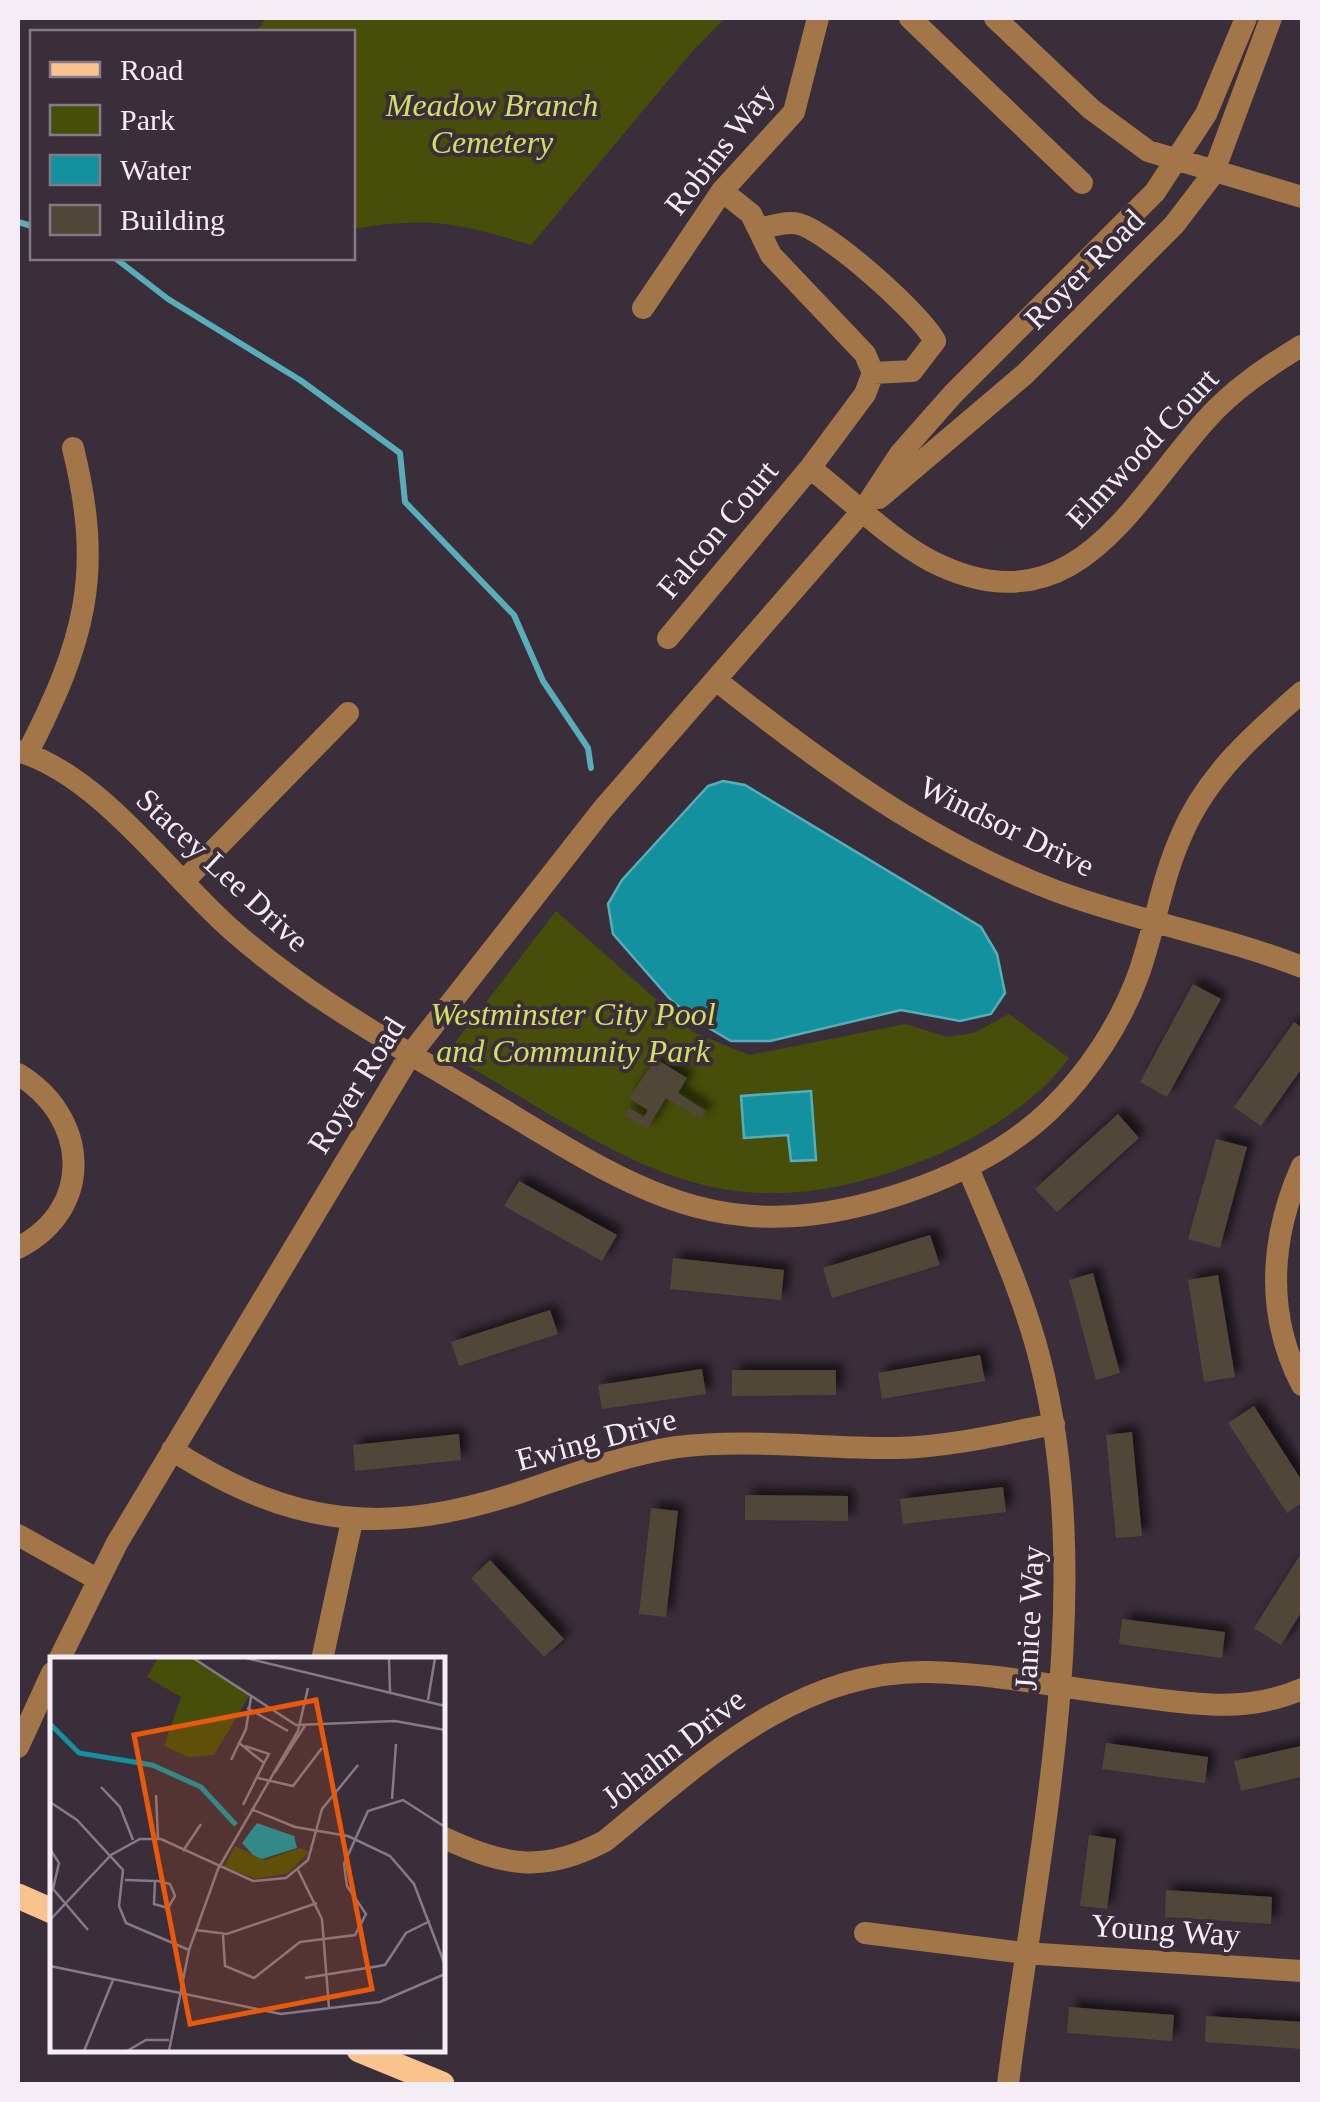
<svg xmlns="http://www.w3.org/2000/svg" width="1320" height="2102" font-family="'Times New Roman',serif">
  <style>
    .green { fill: #474e09 }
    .water { fill: #13919e; stroke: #57adb8; stroke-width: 2.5 }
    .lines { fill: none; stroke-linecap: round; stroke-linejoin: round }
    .stream { stroke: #57adb8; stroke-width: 6 }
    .building { fill: #514738; filter: url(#shadow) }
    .minor { stroke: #a37649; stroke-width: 22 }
    .major { stroke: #fac28c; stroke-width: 25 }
    .labels { text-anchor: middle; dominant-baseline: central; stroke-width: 8; stroke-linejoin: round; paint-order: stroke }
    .park-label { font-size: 32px; font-style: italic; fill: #d1e05e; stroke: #3a2e3a }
    .street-label { font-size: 32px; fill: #f5edf5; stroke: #3a2e3a }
    .inset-river { fill: none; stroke: #13919e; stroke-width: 5 }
    .inset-road { fill: none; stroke: #857a85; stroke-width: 2.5 }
    .view { fill: #e8590c; fill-opacity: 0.15; stroke: #e8590c; stroke-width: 5 }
    .inset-edge { fill: none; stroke: #f5edf5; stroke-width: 5 }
  </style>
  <defs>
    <filter id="shadow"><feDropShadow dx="7" dy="-7" stdDeviation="5" flood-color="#0009"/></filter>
  </defs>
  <rect width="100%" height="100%" fill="#3a2e3a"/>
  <path class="green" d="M266 18H725L690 54 531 245C458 223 429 216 353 229L352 32H256Z
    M556 911 693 1032 749 1055 906 1024 947 1037 974 1033 1009 1014 1069 1058C1037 1103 977 1139 927 1159 720 1242 632 1160 458 1060L454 1044Z"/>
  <path class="water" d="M723 781 745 785 981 927 997 954 1005 993 991 1014 960 1021 901 1010 770 1041H731L697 1021 671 1000 613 934 608 904 622 880 708 786Z
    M811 1091 816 1160 791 1161 788 1135 744 1138 741 1096Z"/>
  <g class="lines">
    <path class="stream" d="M18 222 32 226
      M115 258 168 299 300 380 400 453 405 502 514 615 543 681 588 748 591 768"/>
  </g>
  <path class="building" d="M1193 984 1221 999 1167 1097 1140 1082Z
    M1294 1022 1302 1028V1068L1261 1126 1234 1107Z
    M656 1059 687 1078 678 1093 706 1111 701 1119 666 1098 647 1129 624 1116 629 1108 644 1117 648 1110 629 1098Z
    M1118 1114 1139 1138 1057 1212 1035 1189Z
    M1216 1139 1247 1147 1220 1248 1188 1239Z
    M519 1181 617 1235 602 1261 504 1206Z
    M930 1235 940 1265 832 1298 823 1268Z
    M673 1258 784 1270 781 1300 670 1289Z
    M1093 1273 1120 1373 1096 1380 1069 1280Z
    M1218 1275 1235 1377 1204 1382 1188 1280Z
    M550 1310 558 1334 459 1366 451 1342Z
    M980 1355 985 1381 882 1399 878 1373Z
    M702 1369 706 1394 602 1409 598 1385Z
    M732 1370H836V1395L732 1396Z
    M1254 1406 1302 1481V1503L1287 1513 1228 1423Z
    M1132 1432 1142 1536 1116 1538 1106 1435Z
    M459 1434 461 1460 355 1471 353 1445Z
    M1003 1487 1006 1512 903 1524 900 1499Z
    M745 1495 848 1496V1521L745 1520Z
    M651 1508 678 1511 666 1617 639 1614Z
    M1302 1552V1611L1281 1645 1254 1628Z
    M490 1560 564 1639 544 1657 471 1578Z
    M1122 1619 1225 1632 1222 1658 1119 1644Z
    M1106 1743 1208 1757 1205 1783 1102 1769Z
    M1301 1746 1302 1777 1241 1791 1234 1761Z
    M1089 1835 1116 1839 1107 1909 1080 1906Z
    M1166 1890 1272 1897 1271 1924 1165 1917Z
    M1069 2007 1174 2015 1172 2041 1067 2033Z
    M1206 2016 1302 2022V2049L1205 2042Z"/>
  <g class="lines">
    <path class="minor" d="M910 18 1082 183
      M995 18 1091 109 1148 151 1302 197
      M760 229C771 226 788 221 799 224 830 233 920 313 935 341L912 371 873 373
      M643 308 722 191 794 112 818 18
      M810 468C849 498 888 538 931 561 1071 632 1128 508 1205 421 1232 390 1267 367 1301 346
      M879 498 1025 374 1174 225 1213 174 1271 18
      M668 638 810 468 865 394 873 373 865 354 771 255 751 214 722 191
      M716 680C819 762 931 844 1056 891 1137 921 1222 936 1302 967
      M18 751C100 775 170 876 233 931 309 998 396 1045 482 1097 635 1189 720 1254 904 1193 957 1175 1010 1149 1051 1109 1089 1072 1121 1023 1139 973 1155 927 1162 878 1182 834 1207 775 1255 733 1302 692
      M27 754C85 641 104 574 73 448
      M184 881 348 713
      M18 1074C88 1116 96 1208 18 1248
      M1302 1166C1270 1238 1265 1314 1302 1385
      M968 1168C994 1231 1023 1293 1040 1360 1099 1590 1037 1852 1008 2084
      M172 1450C294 1528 386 1537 524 1491 574 1474 624 1455 677 1447 749 1438 824 1449 896 1448 949 1447 1002 1434 1054 1424
      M18 1535 97 1579
      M59 1660 117 1543 410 1055 603 809 864 509 900 454 953 394 1155 192 1206 114 1246 18
      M322 1660 352 1521
      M18 1747 52 1673
      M442 1837C505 1866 542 1874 605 1841 700 1763 796 1670 927 1672 993 1673 1058 1687 1124 1695 1186 1703 1243 1715 1302 1689
      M865 1933 1024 1953 1302 1971"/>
    <path class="major" d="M18 1896 52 1911
      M359 2050 442 2084"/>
  </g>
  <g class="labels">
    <g class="park-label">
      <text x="492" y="105">Meadow Branch<tspan x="492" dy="37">Cemetery</tspan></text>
      <text x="573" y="1014">Westminster City Pool<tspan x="573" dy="37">and Community Park</tspan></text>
    </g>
    <g class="street-label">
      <text transform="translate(719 149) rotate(-52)">Robins Way</text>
      <text transform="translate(1084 269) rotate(-45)">Royer Road</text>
      <text transform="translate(1142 448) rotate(-47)">Elmwood Court</text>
      <text transform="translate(717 529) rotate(-50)">Falcon Court</text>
      <text transform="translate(1007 826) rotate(26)">Windsor Drive</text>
      <text transform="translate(223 870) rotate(43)">Stacey Lee Drive</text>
      <text transform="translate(356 1085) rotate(-58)">Royer Road</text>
      <text transform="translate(596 1439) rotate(-15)">Ewing Drive</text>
      <text transform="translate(1029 1618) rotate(-87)">Janice Way</text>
      <text transform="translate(673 1748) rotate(-38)">Johahn Drive</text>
      <text transform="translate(1166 1930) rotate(4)">Young Way</text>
    </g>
  </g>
  <g transform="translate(50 1657)">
    <rect width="395" height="395" fill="#3a2e3a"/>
    <path d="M108 1H143L199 39 164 98 138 100 114 89 131 40 97 20ZM185 189 215 203 250 191 259 195 238 216 206 222 174 210Z" fill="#474e09"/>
    <path d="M207 166 244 179 247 191 212 202 203 198 192 186Z" fill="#13919e"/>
    <path class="inset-river" d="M0 67 29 96 102 108 151 130 186 168"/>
    <path class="inset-road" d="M143 1 246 68 345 64 395 73M196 1 395 49M339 1 340 35M378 43 385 1M197 51 238 74M188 85 214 106 193 148M195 89 219 97 214 106M181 103 196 72 201 40M225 115 256 67M208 121 243 129 272 91M51 130 70 150 83 183M106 138 108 181M342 142 346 87M0 145 27 163 73 213 69 249 76 266 139 293M201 152 245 170 298 179 340 199 364 227 395 308M0 192 9 206 3 232 38 273M133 194 151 167M248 213 272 262 279 351M75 223 105 224H108L120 227 125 239 118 251 104 247 105 224M0 263 61 198 90 182H111L203 224 236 221 258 203 272 152 308 108M146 273 177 277 267 246M173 278 175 309 204 321 250 285 305 278 316 257 297 229 294 207 318 154 353 143 395 170M0 309 231 357 330 345 395 317M255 321 335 308 356 276 380 264M34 394 63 323M77 394 96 383H119M119 394 139 293 168 212 248 74 258 31"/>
    <path class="view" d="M266 43 322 332 140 367 84 78Z"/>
    <rect width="395" height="395" class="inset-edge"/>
  </g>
  <rect width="1320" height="2102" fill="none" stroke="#f5edf5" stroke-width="40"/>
  <rect x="30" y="30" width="325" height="230" fill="#3a2e3a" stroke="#857a85" stroke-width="2.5"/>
  <rect x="50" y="62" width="50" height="15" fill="#fac28c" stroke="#857a85" stroke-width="2.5"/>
  <text x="120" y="80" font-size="30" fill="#f5edf5">Road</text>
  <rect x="50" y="105" width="50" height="30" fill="#474e09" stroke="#857a85" stroke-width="2.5"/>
  <text x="120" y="130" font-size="30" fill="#f5edf5">Park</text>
  <rect x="50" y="155" width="50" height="30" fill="#13919e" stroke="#857a85" stroke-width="2.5"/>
  <text x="120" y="180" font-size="30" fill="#f5edf5">Water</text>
  <rect x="50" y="205" width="50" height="30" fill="#514738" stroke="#857a85" stroke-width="2.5"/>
  <text x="120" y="230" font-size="30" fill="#f5edf5">Building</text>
</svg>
